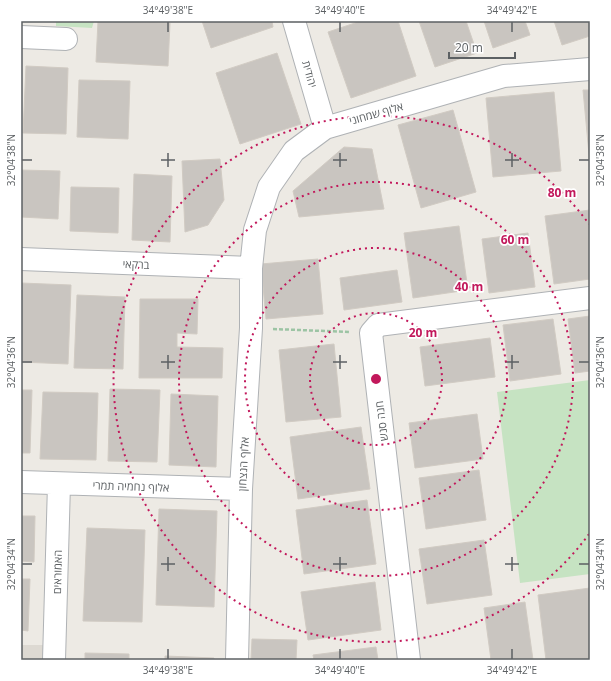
<svg xmlns="http://www.w3.org/2000/svg" width="611" height="681" font-family="'Open Sans','Noto Sans Hebrew',sans-serif">
  <style>
    .education { fill: #ddd9d2 }
    .green { fill: #c6e3c2 }
    .building { fill: #c9c5c0; stroke: #d1cbc3 }
    .lines { fill: none; stroke-linecap: round; stroke-linejoin: round }
    .street-casing { stroke: #afb2b5; stroke-width: 24 }
    .path { stroke: #9cc4a4; stroke-width: 2.5; stroke-dasharray: 4 2; stroke-linecap: butt }
    .street { stroke: #fff; stroke-width: 22 }
    .ticks { fill: none; stroke: #5c6063; stroke-width: 1.5 }
    .ring { fill: none; stroke: #c2185b; stroke-width: 2; stroke-dasharray: 2 4 }
    .labels { text-anchor: middle; dominant-baseline: central; stroke-width: 3.5; stroke-linejoin: round; paint-order: stroke }
    .street-label { font-size: 11px; fill: #5c6063; stroke: #fff }
    .centre { fill: #c2185b; stroke: #fff; stroke-width: 2 }
    .ring-label { font-size: 12px; text-anchor: middle; font-weight: bold; fill: #c2185b; stroke: #fff; stroke-width: 3.5; stroke-linejoin: round; paint-order: stroke }
    .neatline { fill: none; stroke: #5c6063; stroke-width: 1.5 }
    .ticks-label { font-size: 10px; text-anchor: middle; fill: #5c6063 }
  </style>
  <rect width="100%" height="100%" fill="#edeae4"/>
  <path class="education" d="M21 645H45L44 660H21Z"/>
  <path class="green" d="M56 21H94L92 28 56 26Z
    M590 380V574L520 583 497 392Z"/>
  <path class="building" d="M98 21 170 23 168 66 96 62Z
    M202 21H272L273 27 211 48Z
    M361 21H398L416 76 351 98 328 32Z
    M419 21H466L477 53 435 67Z
    M484 21H525L530 35 493 48Z
    M554 21H590V36L562 45Z
    M277 53 301 124 240 144 216 73Z
    M26 66 68 68 66 134 23 133Z
    M79 80 130 81 128 139 77 137Z
    M583 90H590V165Z
    M554 92 561 171 493 177 486 98Z
    M453 110 476 192 421 208 398 125Z
    M344 147 372 149 384 209 299 217 293 191Z
    M220 159 224 200 208 225 185 232 182 161Z
    M21 170 60 171 58 219 21 217Z
    M134 174 172 176 170 242 132 240Z
    M71 187 119 188 118 233 70 231Z
    M590 210V279L554 284 545 216Z
    M459 226 468 290 413 298 404 233Z
    M528 233 535 287 489 293 482 239Z
    M318 259 323 314 266 319 261 264Z
    M397 270 402 302 344 310 340 278Z
    M21 283 71 285 68 364 21 362Z
    M77 295 125 297 123 369 74 368Z
    M140 299H198L197 334 177 333V347L223 348 222 378H139Z
    M590 316V371L575 373 568 319Z
    M553 319 561 374 510 381 503 325Z
    M490 338 495 377 425 386 420 347Z
    M334 344 341 417 286 422 279 350Z
    M110 389 160 390 157 462 108 461Z
    M21 390H32L30 453H21Z
    M43 392 98 393 96 460 40 459Z
    M171 394 218 396 216 467 169 465Z
    M477 414 483 459 415 468 409 423Z
    M361 427 370 489 298 499 290 437Z
    M479 470 486 520 426 529 419 478Z
    M367 500 376 564 304 574 296 510Z
    M159 509 217 511 214 607 156 605Z
    M21 516H35L34 562 21 561Z
    M87 528 145 530 142 622 83 621Z
    M484 540 492 595 427 604 419 549Z
    M21 579H30L28 631 21 630Z
    M375 582 381 630 308 640 301 592Z
    M590 588V660H546L538 595Z
    M525 602 533 660H491L484 608Z
    M252 639 297 640 296 660H251Z
    M376 647 378 660H314L313 655Z
    M85 653 129 654V660H85Z
    M165 656 214 658V660H165Z"/>
  <g class="lines">
    <defs>
      <path id="street" d="M294 21 325 128
        M21 37 66 39
        M21 259 251 268
        M21 482 241 489
        M54 660 59 484
        M237 660 241 489 251 328V268L255 230 269 187 294 151 325 128 504 76 590 69
        M409 660 371 333 378 325 590 298"/>
    </defs>
    <use href="#street" class="street-casing"/>
    <path class="path" d="M273 329 350 332"/>
    <use href="#street" class="street"/>
  </g>
  <path class="ticks" d="M168 22V32M340 22V32M512 22V32M168 153V167M340 153V167M512 153V167M22 160H32M161 160H175M333 160H347M505 160H519M579 160H589M168 355V369M340 355V369M512 355V369M22 362H32M161 362H175M333 362H347M505 362H519M579 362H589M168 557V571M340 557V571M512 557V571M22 564H32M161 564H175M333 564H347M505 564H519M579 564H589M168 649V659M340 649V659M512 649V659"/>
  <g class="ring">
    <circle cx="376" cy="379" r="66"/>
    <circle cx="376" cy="379" r="131"/>
    <circle cx="376" cy="379" r="197"/>
    <path d="M589 534A263 263 0 1 1 589 224"/>
  </g>
  <g class="labels">
    <g class="street-label">
      <text transform="translate(310 74) rotate(74)">יהודית</text>
      <text transform="translate(376 113) rotate(-16)">אלוף שמחוני</text>
      <text transform="translate(136 264) rotate(2)">ברקאי</text>
      <text transform="translate(381 421) rotate(-97)">חנה סנש</text>
      <text transform="translate(243 464) rotate(-87)">אלוף הנצחון</text>
      <text transform="translate(131 486) rotate(2)">אלוף נחמיה תמרי</text>
      <text transform="translate(57 572) rotate(-89)">האמוראים</text>
    </g>
  </g>
  <circle cx="376" cy="379" r="6" class="centre"/>
  <g class="ring-label">
    <text x="562" y="197">80 m</text>
    <text x="515" y="244">60 m</text>
    <text x="469" y="291">40 m</text>
    <text x="423" y="337">20 m</text>
  </g>
  <rect width="611" height="681" fill="none" stroke="#ffffff" stroke-width="44"/>
  <path d="M449 52v6h66v-6" fill="none" stroke="#5c6063" stroke-width="2"/>
  <text x="455" y="52" font-size="12" fill="#5c6063" stroke="#ffffff" stroke-width="3" paint-order="stroke">20 m</text>
  <rect x="22" y="22" width="567" height="637" class="neatline"/>
  <g class="ticks-label">
    <text x="168" y="14">34°49'38"E</text>
    <text x="340" y="14">34°49'40"E</text>
    <text x="512" y="14">34°49'42"E</text>
    <text transform="translate(11 160) rotate(-90)" y="4">32°04'38"N</text>
    <text transform="translate(600 160) rotate(-90)" y="4">32°04'38"N</text>
    <text transform="translate(11 362) rotate(-90)" y="4">32°04'36"N</text>
    <text transform="translate(600 362) rotate(-90)" y="4">32°04'36"N</text>
    <text transform="translate(11 564) rotate(-90)" y="4">32°04'34"N</text>
    <text transform="translate(600 564) rotate(-90)" y="4">32°04'34"N</text>
    <text x="168" y="674">34°49'38"E</text>
    <text x="340" y="674">34°49'40"E</text>
    <text x="512" y="674">34°49'42"E</text>
  </g>
</svg>
